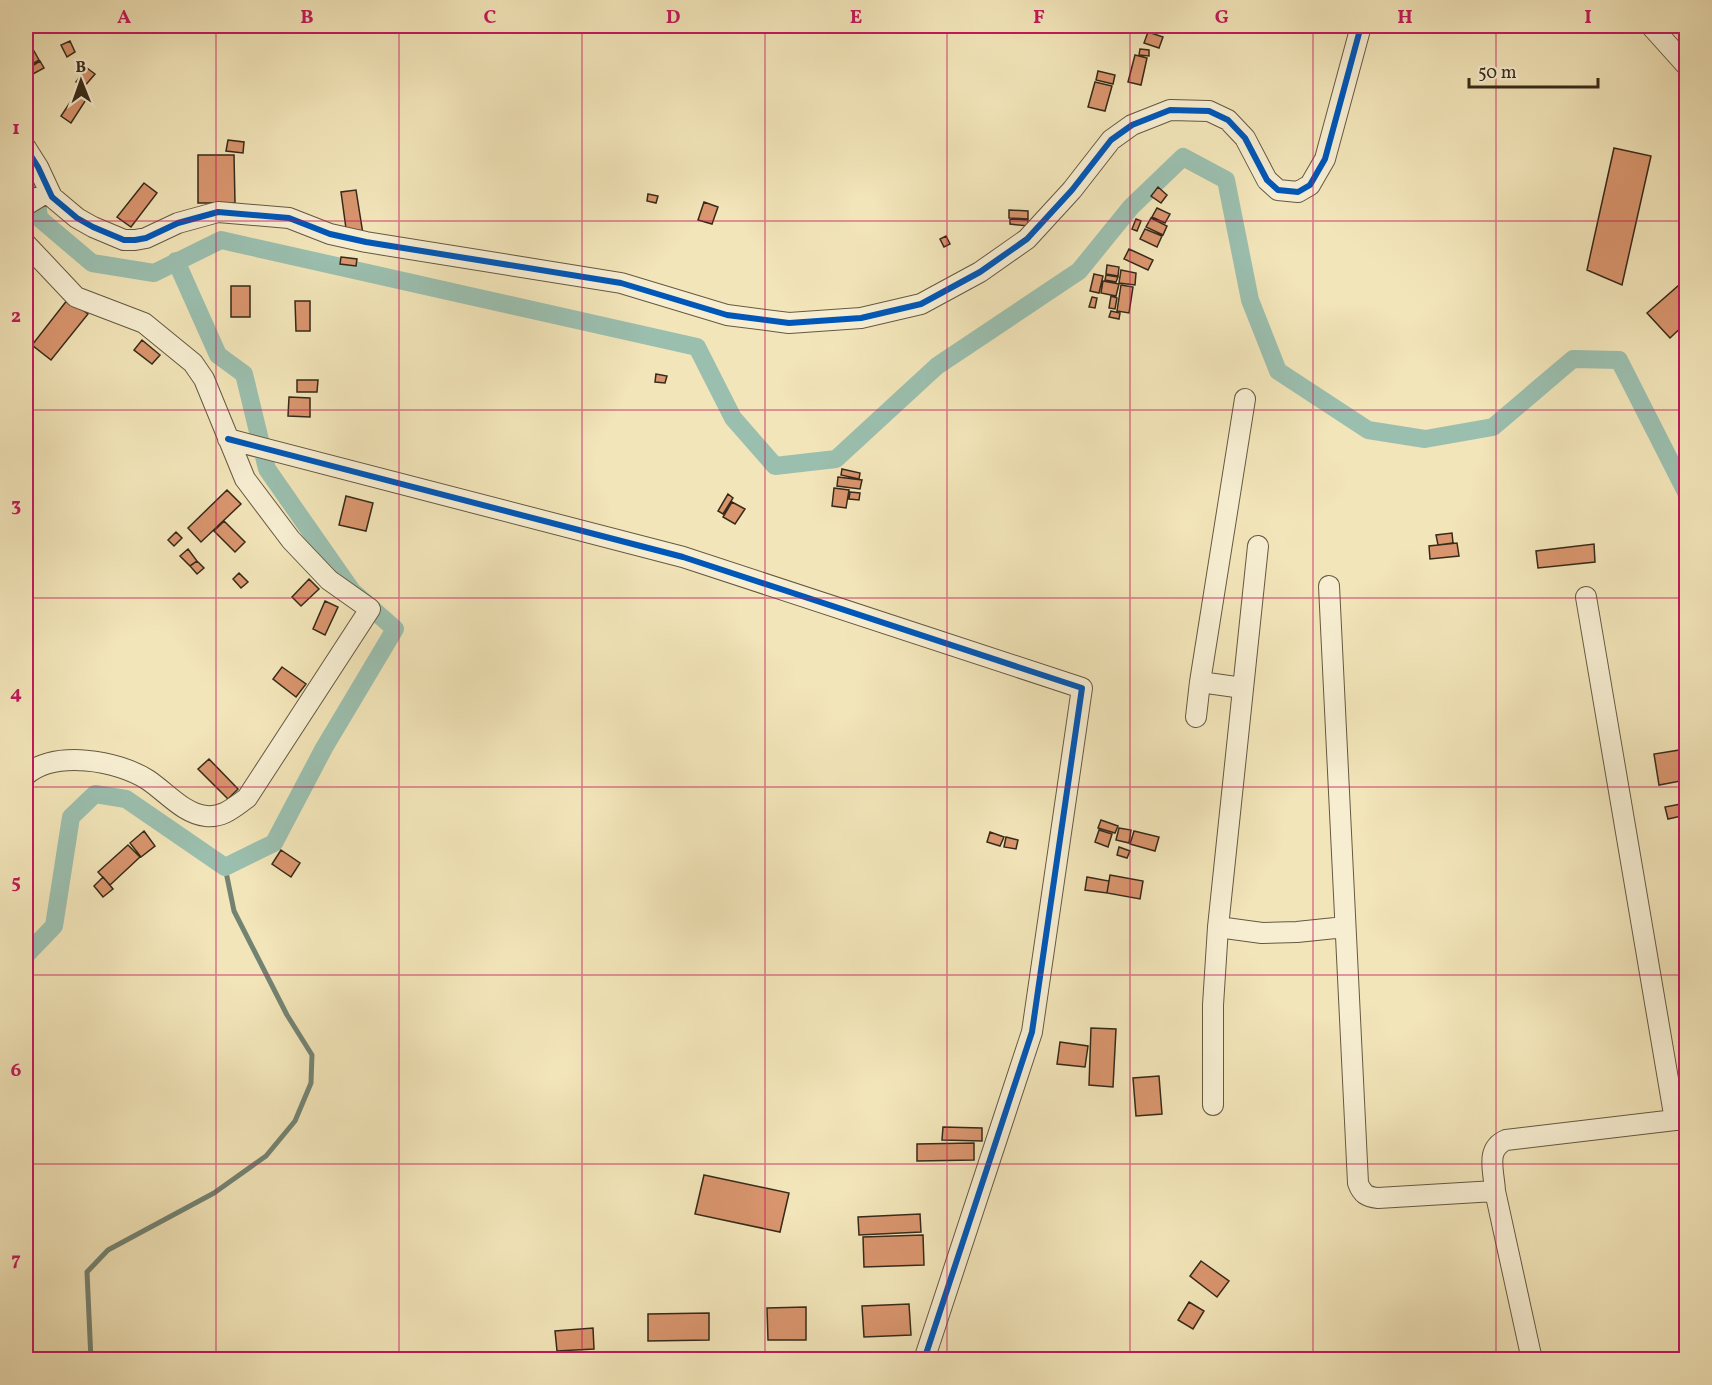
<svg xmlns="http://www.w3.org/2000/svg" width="1712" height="1385" font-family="Vollkorn,serif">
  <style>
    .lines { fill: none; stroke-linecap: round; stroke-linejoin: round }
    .stream { stroke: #738373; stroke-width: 5 }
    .canal { stroke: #9bbfaf; stroke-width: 18 }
    .building { fill: #d9956e; stroke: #362a19; stroke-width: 1.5 }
    .minor-casing { stroke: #655941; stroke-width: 22 }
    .minor { stroke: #f7eed2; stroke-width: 20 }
    .cycleway-casing { stroke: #f7eed2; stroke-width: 10 }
    .cycleway { stroke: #0057b8; stroke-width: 6 }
    .grid { fill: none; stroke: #c2185b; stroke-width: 1.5; stroke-opacity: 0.55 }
    .neatline { fill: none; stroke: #c2185b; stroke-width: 2 }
    .grid-label { font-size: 20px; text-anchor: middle; font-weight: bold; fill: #c2185b }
  </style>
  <rect width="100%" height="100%" fill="#f2e5b9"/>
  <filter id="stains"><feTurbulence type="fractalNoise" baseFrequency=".00333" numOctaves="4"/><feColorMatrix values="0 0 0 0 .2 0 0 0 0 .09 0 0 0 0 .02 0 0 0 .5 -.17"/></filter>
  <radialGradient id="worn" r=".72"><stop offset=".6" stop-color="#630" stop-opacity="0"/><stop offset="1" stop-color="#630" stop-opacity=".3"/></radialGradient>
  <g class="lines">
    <path class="stream" d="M91 1360 87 1272 108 1250 214 1193 266 1156 295 1121 311 1083 312 1055 287 1015 234 911 225 867"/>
    <path class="canal" d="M26 173 35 185 39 218 92 263 154 273 221 240 697 347 733 418 775 466 836 459 937 366 1079 271 1131 207 1183 157 1226 180 1250 300 1278 371 1368 430 1425 439 1493 427 1573 359 1619 360 1686 492
      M26 955 54 926 71 817 95 794 126 799 225 867 274 843 324 748 395 629 352 591 267 469 244 374 218 355 176 261"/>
  </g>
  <path class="building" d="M1148 32 1163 37 1159 48 1144 43Z
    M70 41 75 52 67 57 61 45Z
    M1140 49 1149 50V56L1139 55Z
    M34 51 39 60 26 68V56Z
    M1135 55 1147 58 1141 85 1128 82Z
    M40 61 44 68 33 74 29 68Z
    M87 68 95 74 83 88 76 82Z
    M1098 71 1115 75 1113 84 1096 80Z
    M1095 82 1112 86 1105 111 1088 107Z
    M79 89 89 95 71 123 61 116Z
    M228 140 244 142 243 153 226 151Z
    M1614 148 1651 156 1622 285 1587 270Z
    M198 155H234L235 203H198Z
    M144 183 157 193 131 227 117 217Z
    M1158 187 1167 195 1161 203 1151 196Z
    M356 190 363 234 347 236 341 192Z
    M648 194 658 196 656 203 647 201Z
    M704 202 718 207 712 224 698 220Z
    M1157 208 1170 214 1165 223 1152 217Z
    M1009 210 1028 211V219L1009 218Z
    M1151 218 1167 226 1163 235 1146 227Z
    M1010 219 1028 220V226L1010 224Z
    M1136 219 1141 221 1137 231 1132 229Z
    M1145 229 1162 236 1157 247 1140 239Z
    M946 236 950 244 944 247 940 239Z
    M1129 249 1153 260 1148 270 1124 259Z
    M341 257 357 259 356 266 340 264Z
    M1107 265 1119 267 1118 276 1106 274Z
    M1121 270 1136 273 1135 285 1119 283Z
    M1094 274 1103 276 1099 293 1090 291Z
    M1106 275 1118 277 1116 282 1105 280Z
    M1686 279V323L1670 338 1647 313Z
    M1103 281 1119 284 1116 296 1101 293Z
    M1121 285 1133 287 1129 313 1117 311Z
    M231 286H250V317H231Z
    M1111 296 1117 298 1115 309 1109 308Z
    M1092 297 1097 298 1095 308 1089 307Z
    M68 299 88 314 51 360 32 345Z
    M295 301H310V331H296Z
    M1111 311 1120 313 1119 319 1109 317Z
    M142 340 160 355 152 364 134 350Z
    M656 374 667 376 665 383 655 382Z
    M297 380H318L317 392H297Z
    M289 397 310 398V417L288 416Z
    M842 469 860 473 859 479 841 475Z
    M838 477 862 480 860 489 837 486Z
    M834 488 849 490 846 508 832 506Z
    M227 490 241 504 201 542 188 528Z
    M850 492 860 493 859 500 849 499Z
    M728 494 733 498 723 514 718 511Z
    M346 496 373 503 366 531 339 525Z
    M732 502 745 509 735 524 723 517Z
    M224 521 245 542 235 552 214 531Z
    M176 532 182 538 174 546 168 540Z
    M1452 533 1453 543 1438 545 1436 535Z
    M1457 543 1459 556 1430 559 1429 546Z
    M1594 544 1595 562 1538 568 1536 551Z
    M188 549 197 561 190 566 180 556Z
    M197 561 204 568 197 574 190 566Z
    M239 573 248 582 241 588 233 579Z
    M309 579 319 589 301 606 292 597Z
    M325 601 338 607 325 635 313 629Z
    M282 667 306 684 296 697 273 679Z
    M1686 749V780L1659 785 1654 754Z
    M209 759 238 789 228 799 198 769Z
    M1686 803V815L1668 819 1665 807Z
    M1101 820 1118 826 1115 833 1098 828Z
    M1119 828 1131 830 1129 843 1116 840Z
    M1099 830 1112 834 1108 847 1095 842Z
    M144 831 155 846 141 857 130 843Z
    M1134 831 1159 837 1155 851 1130 844Z
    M990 832 1004 837 1000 846 987 842Z
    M1006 837 1018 840 1016 849 1004 847Z
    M128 845 140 857 110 885 98 872Z
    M1119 847 1130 851 1127 858 1117 855Z
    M281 850 300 863 291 877 272 864Z
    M1110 875 1143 881 1140 899 1107 893Z
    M103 877 113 889 103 897 94 886Z
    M1087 877 1109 881 1107 893 1085 890Z
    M1091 1028 1116 1029 1113 1087 1089 1085Z
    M1060 1042 1088 1046 1085 1067 1057 1064Z
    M1159 1076 1162 1114 1136 1116 1133 1078Z
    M943 1127 982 1128V1141L942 1140Z
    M974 1143V1160L917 1161V1144Z
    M704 1175 789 1193 780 1232 695 1214Z
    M920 1214 921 1232 859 1235 858 1217Z
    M923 1235 924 1265 864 1267 863 1237Z
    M1201 1261 1229 1281 1217 1297 1190 1276Z
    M1189 1302 1204 1311 1193 1329 1178 1320Z
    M909 1304 911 1335 864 1337 862 1306Z
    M806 1307V1340H768L767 1308Z
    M709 1313V1340L648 1341V1314Z
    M593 1328 594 1349 557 1351 555 1331Z"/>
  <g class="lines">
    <defs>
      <path id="minor" d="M1651 26 1686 65
        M26 148 38 167 52 197 77 218 93 227 124 240H135L146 238 178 223 218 212 289 218 330 234 366 242 621 283 727 315 789 323 861 318 921 304 980 272 1027 239 1072 190 1111 140 1132 125 1170 110 1209 111 1228 120 1245 138 1267 180 1278 190 1298 192 1310 185 1325 159 1361 26
        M26 205 49 191
        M26 244 76 297 144 323 193 363 204 379 245 479 291 540 329 580 370 609 247 798C234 807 223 818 206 816 184 814 166 792 148 780 117 760 55 750 26 775
        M228 439 683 557 1082 688 1032 1032 924 1360
        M1329 586 1358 1183C1362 1194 1367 1197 1378 1198L1495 1191 1532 1360
        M1586 597 1675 1120
        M1200 682 1245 399
        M1196 717 1200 682 1243 688
        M1218 927 1262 933 1297 932 1345 927
        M1213 1105V1005L1218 927 1258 546
        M1495 1191C1494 1171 1485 1149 1506 1140L1675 1120H1686"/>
    </defs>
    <use href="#minor" class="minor-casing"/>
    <use href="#minor" class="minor"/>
    <defs>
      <path id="cycleway" d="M26 148 38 167 52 197 77 218 93 227 124 240H135L146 238 178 223 218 212 289 218 330 234 366 242 621 283 727 315 789 323 861 318 921 304 980 272 1027 239 1072 190 1111 140 1132 125 1170 110 1209 111 1228 120 1245 138 1267 180 1278 190 1298 192 1310 185 1325 159 1361 26
        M228 439 683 557 1082 688 1032 1032 924 1360"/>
    </defs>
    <use href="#cycleway" class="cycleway-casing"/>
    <use href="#cycleway" class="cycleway"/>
  </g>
  <path class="grid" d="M216 26V1360M399 26V1360M582 26V1360M765 26V1360M947 26V1360M1130 26V1360M1313 26V1360M1496 26V1360M26 221H1686M26 410H1686M26 598H1686M26 787H1686M26 975H1686M26 1164H1686"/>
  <rect width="1712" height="1385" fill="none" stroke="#f2e5b9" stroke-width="66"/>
  <g transform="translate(81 81) rotate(359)" stroke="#f7eed2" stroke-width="4.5" paint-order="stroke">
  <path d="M0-4.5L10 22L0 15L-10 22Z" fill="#362a19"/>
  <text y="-9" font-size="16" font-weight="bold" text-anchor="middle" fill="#362a19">B</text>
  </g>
  <path d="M1469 78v9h129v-9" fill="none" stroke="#362a19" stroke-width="3"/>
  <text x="1478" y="78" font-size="18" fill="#362a19" stroke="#f7eed2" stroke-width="4.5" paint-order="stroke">50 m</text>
  <rect x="33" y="33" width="1646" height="1319" class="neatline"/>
  <g class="grid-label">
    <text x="124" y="23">A</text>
    <text x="307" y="23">B</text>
    <text x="490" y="23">C</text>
    <text x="673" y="23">D</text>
    <text x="856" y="23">E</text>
    <text x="1039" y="23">F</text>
    <text x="1222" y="23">G</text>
    <text x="1405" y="23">H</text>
    <text x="1588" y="23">I</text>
    <text x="16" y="134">1</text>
    <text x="16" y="322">2</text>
    <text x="16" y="511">3</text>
    <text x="16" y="699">4</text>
    <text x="16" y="888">5</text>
    <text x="16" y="1076">6</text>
    <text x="16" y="1265">7</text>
  </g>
  <rect width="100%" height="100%" filter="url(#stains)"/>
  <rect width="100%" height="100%" fill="url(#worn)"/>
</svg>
